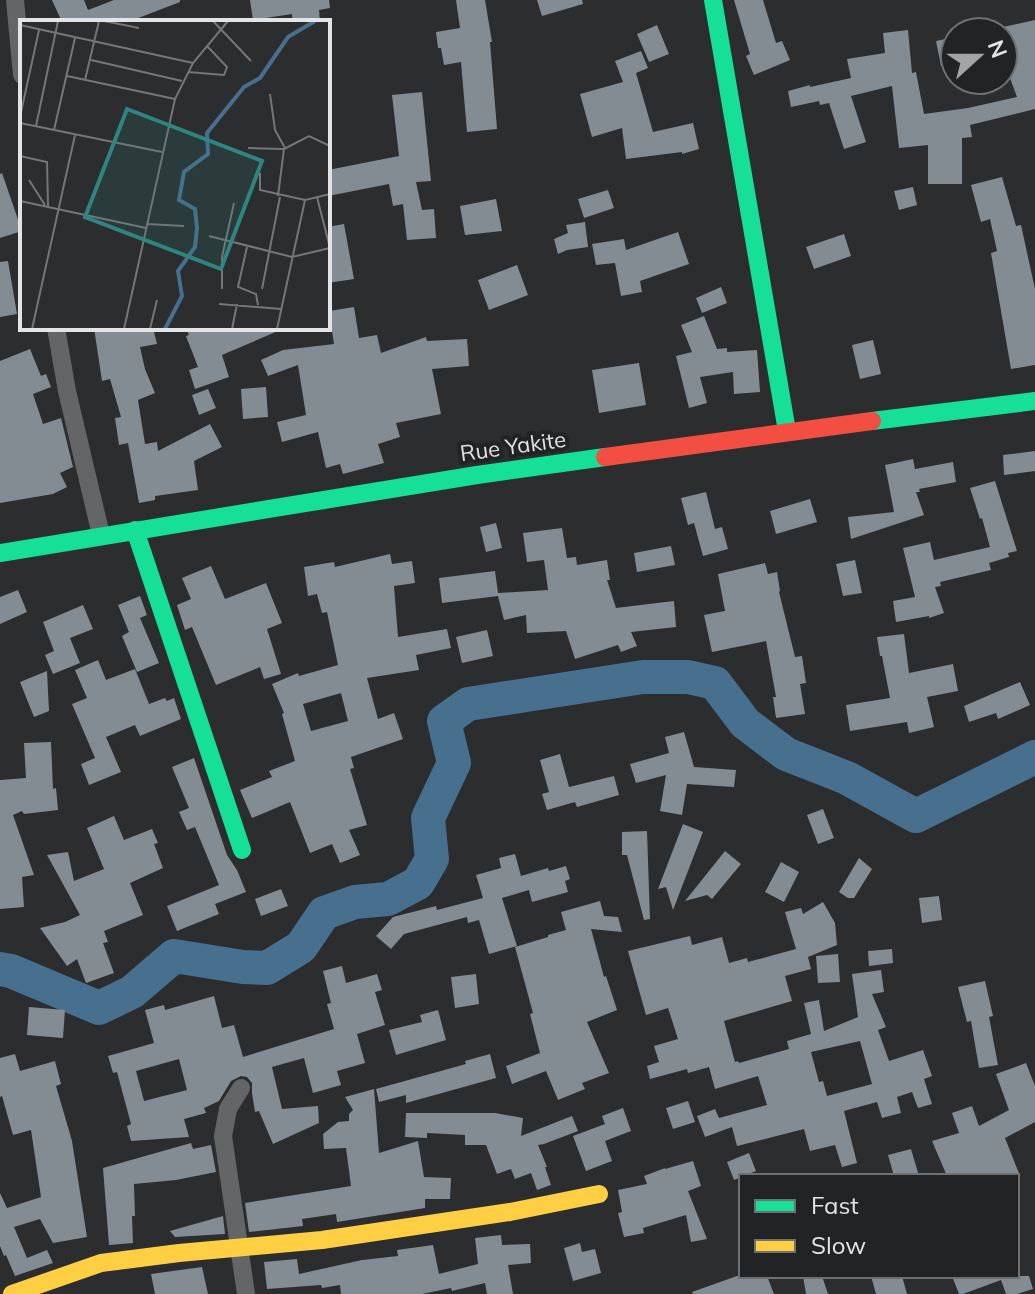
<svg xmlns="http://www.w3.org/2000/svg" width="1035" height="1294" font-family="Mulish,sans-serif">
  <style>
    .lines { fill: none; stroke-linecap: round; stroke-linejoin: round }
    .river { stroke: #476f8e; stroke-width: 34 }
    .building { fill: #848c93; fill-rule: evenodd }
    .street { stroke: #646566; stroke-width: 18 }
    .fast { stroke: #16e098; stroke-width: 18 }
    .slow { stroke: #ffcf43; stroke-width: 18 }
    .jam { stroke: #f24e42; stroke-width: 18 }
    .labels { text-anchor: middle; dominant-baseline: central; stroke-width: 8; stroke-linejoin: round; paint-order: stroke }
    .street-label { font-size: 22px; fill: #e2e4e5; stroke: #212325 }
    .inset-river { fill: none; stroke: #476f8e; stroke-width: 4 }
    .inset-road { fill: none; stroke: #747677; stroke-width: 2 }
    .view { fill: #2f8680; fill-opacity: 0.15; stroke: #2f8680; stroke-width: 4 }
    .inset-edge { fill: none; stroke: #e2e4e5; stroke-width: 4 }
  </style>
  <rect width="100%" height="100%" fill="#2b2d2e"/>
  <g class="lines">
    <path class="river" d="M0 969 11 971 99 1008 132 992 174 956 243 967 267 968 301 947 324 913 355 902 388 899 418 883 432 859 428 818 454 763 444 721 468 704 643 677H688L715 683 745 723 786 754 847 778 916 816 1035 757"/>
  </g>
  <path class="building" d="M52 0H84L88 10 114 0H180V2L128 22H62Z
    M250 0H329L330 8 319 10 320 22H293L292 14 253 20Z
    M456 0H485L492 42H490L497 129 467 132 461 62 444 65 441 48H438L436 32 460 28Z
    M537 0H582L583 4 542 16Z
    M734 0H763L776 43 782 41 790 60 754 75 746 56 750 54Z
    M1035 20V109L970 125 972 137 962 138V184H928V145L899 148 892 86 851 96 866 142 844 149 829 103 820 105 819 101 791 107 788 91 810 85V87L851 78 847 59 885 53 883 33 908 30 912 73 916 72 924 114 968 108 1017 97 1003 59V27Z
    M657 25 669 54 649 62 637 34Z
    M955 37V63L941 66 936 41Z
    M641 51 648 68 636 73 653 132 693 123 699 149 682 154V152L626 159 622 128 592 137 580 94 623 82 615 61Z
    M422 92 431 181 416 182 422 210 434 209 436 238 407 240 403 204 393 206 389 184 328 196V170L399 156 392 95Z
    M2 173 22 231 0 238V174Z
    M1002 177 1016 226 1021 225 1035 289V365L1011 369 991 253 997 251 990 219 981 222 971 185Z
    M913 187 917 205 899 210 894 191Z
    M608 190 614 208 584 218 578 199Z
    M496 199 502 231 465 235 460 206Z
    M585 222 588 247 567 250 558 254 554 239 568 233 566 225Z
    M344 224 354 279 328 283V227Z
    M678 232 689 264 640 281 642 292 621 296 615 263 596 265 592 244 624 239 626 250Z
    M844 234 851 256 814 269 806 247Z
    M8 261 17 314 0 317V262Z
    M517 265 528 295 489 310 478 280Z
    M721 287 727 303 702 313 696 298Z
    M354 307 359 338 377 335 381 353 426 337 427 341 467 339 469 366 432 369 441 414 396 423 400 437 378 444 384 463 343 474 340 464 326 468 318 432 282 442 277 422 306 415 298 365 268 376 261 360 283 350 334 344 329 311Z
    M704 316 717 349 727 348V352L757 350 760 392 734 394 733 372 700 377 707 403 689 408 676 356 692 352 681 325Z
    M94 328H153L157 344 140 347 145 369 155 393 138 400 145 444 157 442 158 451 210 424 222 447 194 461 198 490 155 496V500L139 503 128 443 119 445 115 418 121 417 110 379 102 381Z
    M186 328H285L222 355 229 377 195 389 189 370 198 367 186 336 189 335Z
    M873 340 881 374 860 379 852 345Z
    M30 349 41 376 46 374 51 387 33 394 43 424 61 418 73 467 60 473 67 487 53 494 0 503V361Z
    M639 363 646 405 599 413 592 370Z
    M266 387 268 417 243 419 241 389Z
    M208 389 216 408 199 415 192 395Z
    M1035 451V471L1004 475 1003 455Z
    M913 459 915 469 953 462 956 482 919 489 920 492H916L924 515 851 539 848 517 894 512 885 465Z
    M995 481 1017 551 1008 553 1009 557 989 563 991 570 940 582 941 586 935 587 944 613 929 618V616L896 622 893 601 915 597 903 548 930 542 934 560 990 547 982 518 980 519 970 488Z
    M706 492 715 529 722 527 728 549 703 556 694 523 688 525 681 498Z
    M810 499 817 522 776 534 770 511Z
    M496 523 502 548 486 552 480 527Z
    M562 528 567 558 576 557 577 565 607 560 610 580H607L616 608 674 601 676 627 631 632 637 646 621 652 618 645 575 659 566 631 527 633 526 615 504 620 498 596 442 603 439 578 495 571 498 593 548 590 544 560 527 562 523 533Z
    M671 546 675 565 637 572 634 553Z
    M390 554 392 564 412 561 415 583 394 586 398 637 447 629 451 648 416 655 419 670 367 678 378 719 394 713 403 739 351 757 354 768 350 769 367 825 349 830 360 855 340 863 332 844 310 853 290 802 252 818 240 790 272 777 269 771 295 761 282 714 284 713 272 684 298 673 299 676 338 665 327 612 322 613 317 594 308 596 304 567 334 562 335 567ZM341 693 348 721 311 731 303 704Z
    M855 560 862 593 843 596 836 564Z
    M765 563 768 574 777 572 780 591 779 592 795 657 802 656 806 683 800 684 805 714 776 718 773 697H776L766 641 712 652 704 615 725 611 718 574Z
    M211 566 225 599 266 583 282 623 267 629 281 674 264 679 260 667 216 685 192 627 185 630 177 605 191 599 182 578Z
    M18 590 27 612 0 624V597Z
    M140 596 147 615 140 618 159 663 137 672 122 636 129 632 118 605Z
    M83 605 93 629 70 638 80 663 53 674 45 655 54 651 43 622Z
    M487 630 493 656 462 663 456 637Z
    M904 634 909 673 953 664 958 691 927 697 934 727 909 733 907 722 850 731 846 705 890 698 882 656H880L877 637Z
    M98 660 106 680 135 669 149 704 165 698 167 701 174 698 181 719 140 736 135 725 106 737 121 772 89 785 81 764 95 758 72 704 87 698 75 670Z
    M47 671 49 711 34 717 20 682Z
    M1020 682 1030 705 998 719 996 713 969 722 964 706Z
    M684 732 694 767 736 770 734 787 687 784 682 815 660 811 666 775 636 783 630 764 669 753 665 737Z
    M51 742 53 789 56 788 58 810 24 814 22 811 13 815 34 875 22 877 24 907 0 909V780L26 778 24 743Z
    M560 754 569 787 614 776 619 795 577 807 575 802 547 810 542 794 549 792 540 760Z
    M194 758 227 855 237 870 246 892 215 904 219 914 177 931 167 906 219 885 195 827 187 830 179 812 189 808 172 767Z
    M823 809 834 838 818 844 807 815Z
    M114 816 124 840 152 829 158 843 154 844 163 868 130 883 143 915 104 931 108 942 103 943 114 973 86 983 77 959 67 966 40 928 65 922 80 915 47 855 68 852 74 881 104 869 87 828Z
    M683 824 703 832 673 910 666 887 658 889Z
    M647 831 650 919 644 920 627 855H622V832Z
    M725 851 741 864 712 899 707 895 685 901Z
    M515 854 521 876 548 868 549 871 566 866 570 879 565 881 568 892 532 902 529 890 502 898 517 946 489 954 479 920 468 923 467 917 404 934 391 949 376 936 393 917 436 906 437 910 483 898 476 875 501 868 499 858Z
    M859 858 872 869 854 898H848L839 892Z
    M781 862 799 872 784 902 765 892Z
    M281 889 288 906 261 916 255 899Z
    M939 896 942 920 922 923 919 898Z
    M600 901 604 916 618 917 622 932 591 929 604 977 606 976 617 1010 587 1022 609 1073 582 1083 585 1089 558 1100 546 1071 512 1084 506 1066 540 1053 530 1014 533 1013 515 947 548 937V935L566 930 561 912Z
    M823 902 835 923 837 945 808 957 811 969 785 976 792 1001 724 1021 735 1062 738 1061 739 1063 789 1049 787 1041 811 1034 804 1003 819 1000 824 1031 858 1017 852 974 881 970 884 992 872 994 886 1027 878 1030 889 1061 923 1050 932 1076 924 1079 932 1104 918 1108 912 1092 897 1097 901 1113 882 1118 877 1102 844 1111 857 1163 842 1167 835 1145 810 1151 804 1129 737 1146 732 1127 705 1137 697 1116 715 1109 719 1118 767 1105 758 1076 715 1089 709 1067 688 1073 687 1069 650 1079 647 1066 659 1062 654 1046 678 1039 668 1008 646 1015 628 951 690 936 692 945 722 937 729 963 747 958 748 962 796 949 785 912 801 908 803 914ZM860 1041 872 1084 827 1096 823 1081 819 1082 811 1052Z
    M892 949 893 963 869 966 868 951Z
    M838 954 840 982 818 983 816 956Z
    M342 966 346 983 377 974 382 990 375 992 385 1025 357 1034 365 1063 337 1071 341 1085 313 1093 304 1058 272 1067 282 1109 318 1106 319 1123 273 1144 259 1111 255 1112 252 1093V1083L247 1077 241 1076 231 1081 219 1101 204 1108 206 1113 184 1119 189 1137 131 1141 127 1126 131 1124 117 1072 113 1073 108 1056 154 1043 145 1010 164 1005 165 1010 214 996 222 1028 234 1025 243 1057 334 1029 327 1004 331 1003 323 971ZM179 1059 187 1090 144 1101 136 1071Z
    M476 974 479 1004 455 1008 451 977Z
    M985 981 993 1016 989 1017 998 1065 979 1068 971 1021 967 1022 958 987Z
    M29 1007 65 1010 63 1038 27 1035Z
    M438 1010 446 1040 396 1055 389 1030 422 1022 420 1015Z
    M15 1054 20 1071 55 1061 61 1084 56 1086 72 1141 87 1237 53 1243 40 1219 14 1227 27 1258 47 1250 53 1263 15 1276 6 1255 4 1256 0 1246V1193L7 1208 41 1197 31 1130 13 1135 2 1096 0 1097V1058Z
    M490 1054 496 1078 406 1103V1095L379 1102 376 1089 466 1064 465 1061Z
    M1026 1063 1035 1086V1122L1005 1138 1020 1176H947L932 1141 959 1133 952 1113 972 1106 979 1126 1009 1110 996 1074Z
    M374 1089 379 1153 418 1141 424 1177 451 1178 450 1199H425V1208L337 1222 336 1214 302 1219 303 1226 249 1232 245 1203 351 1186 346 1148 324 1149 323 1134 338 1122 349 1121V1114L353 1110 345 1097Z
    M688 1101 695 1122 673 1129 666 1108Z
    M623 1108 631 1131 605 1141 612 1161 586 1171 573 1136 605 1124 602 1116Z
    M406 1113H495L523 1118 521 1136 572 1116 578 1131 544 1144 538 1145 547 1167H545L551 1185 537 1190 531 1173 515 1179 511 1169 497 1174 486 1145H465V1135L427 1133V1138L405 1137Z
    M191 1143 193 1149 211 1145 216 1172 176 1180 134 1184 135 1216H132L133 1243 109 1245 103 1168Z
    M911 1149 919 1176H894L888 1155Z
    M749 1153 756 1171 734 1180 727 1162Z
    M693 1161 701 1186 688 1191 707 1239 691 1242 686 1215 643 1228 644 1233 624 1237 618 1213 622 1212 618 1190 647 1184 644 1176 665 1168V1169Z
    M223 1216 225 1234 175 1237 170 1231Z
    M501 1235 502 1245 530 1244 531 1263 508 1265 513 1294H487L485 1283 452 1291 451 1288 422 1294H341L340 1285 322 1288 321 1285 267 1289 264 1262 297 1259 299 1274 362 1260 398 1256 397 1250 433 1245 439 1274 478 1264 475 1238Z
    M580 1243 582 1252 595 1249 601 1273 573 1281 564 1248Z
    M202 1267 208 1294H155L151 1274Z
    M737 1276H767L774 1294H693L692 1292Z
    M803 1276H822L828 1294H806Z
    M871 1276H902L907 1294H876Z
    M952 1276H1029L1033 1289 1017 1294H1006L1001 1280 963 1294H959Z"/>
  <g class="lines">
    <path class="street" d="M15 0 22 75
      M56 328 67 391 101 535
      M241 1088 228 1109 223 1136 246 1294"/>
    <path class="fast" d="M713 0 787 431
      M872 421 1035 401
      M135 530 242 850
      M0 553 477 475 605 457"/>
    <path class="slow" d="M12 1294 101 1263 179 1253 322 1240 510 1212 599 1194"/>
    <path class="jam" d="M605 457 872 421"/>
  </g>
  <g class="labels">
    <g class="street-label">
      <text transform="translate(513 446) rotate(-8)">Rue Yakite</text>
    </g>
  </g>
  <g transform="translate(20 20)">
    <rect width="310" height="310" fill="#2b2d2e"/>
    <path class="inset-river" d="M145 309 162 276 158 251 175 227 177 208 175 189 159 180 164 152 188 134 187 113 224 67 240 58 268 17 295 1"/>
    <path class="inset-road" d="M84 1 119 8M193 1 231 41M0 5 173 43M71 40 162 61M168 52 204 55 207 47 187 26M47 56 155 79M65 60 79 1M250 74 255 110 265 128M0 97 19 10M0 103 142 132M16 106 38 1M34 110 55 18M228 128 263 129M0 136 27 142 28 186M240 153V170L285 180M9 160 25 185M258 176 264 129 289 116 310 126M297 177 310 228M0 181 126 208M127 204 164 206M189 216 272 237 310 228M227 227 218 267 236 274 238 285M202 269V237L214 183M242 269 260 177M199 284 261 289M12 309 55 115M104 309 155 79 173 43 208 1M130 309 137 280M212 309 217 284M257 309 285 180 310 174"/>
    <path class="view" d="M107 89 242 141 201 249 65 197Z"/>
    <rect width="310" height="310" class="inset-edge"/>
  </g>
  <rect x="739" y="1174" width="280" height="104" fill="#212325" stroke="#6e7072" stroke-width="2"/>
  <rect x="755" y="1200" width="40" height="12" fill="#16e098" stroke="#6e7072" stroke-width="2"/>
  <text x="811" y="1214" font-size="24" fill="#e2e4e5">Fast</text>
  <rect x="755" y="1240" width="40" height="12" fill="#ffcf43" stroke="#6e7072" stroke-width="2"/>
  <text x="811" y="1254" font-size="24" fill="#e2e4e5">Slow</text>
  <g transform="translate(979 56) rotate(69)"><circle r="38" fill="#212325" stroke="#6e7072" stroke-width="2"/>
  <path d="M0-6L14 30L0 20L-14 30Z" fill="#a2a4a5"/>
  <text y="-12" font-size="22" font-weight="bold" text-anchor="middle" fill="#e2e4e5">N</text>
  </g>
</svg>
